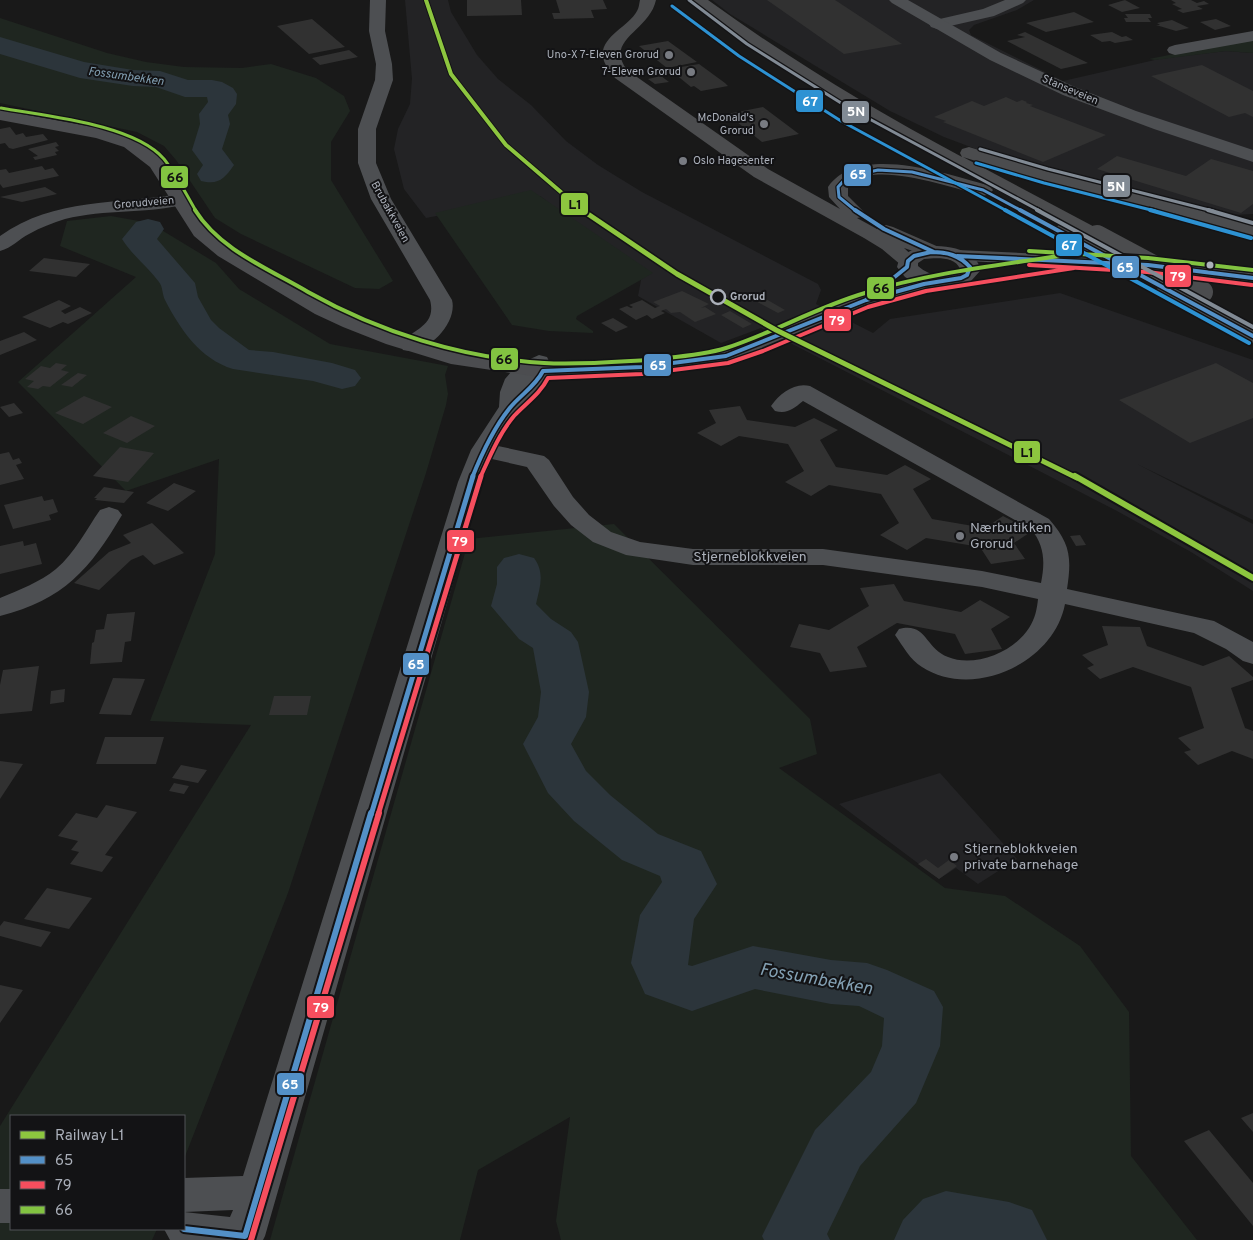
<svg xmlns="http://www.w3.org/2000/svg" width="1253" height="1240" font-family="Overpass,sans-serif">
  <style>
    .built { fill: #232325 }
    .green { fill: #1f2620 }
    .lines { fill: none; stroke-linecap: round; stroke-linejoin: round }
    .river { fill: #2c353b; fill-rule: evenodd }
    .building { fill: #313131 }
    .minor { fill: #4d4f52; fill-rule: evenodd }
    .tertiary { fill: #4d4f52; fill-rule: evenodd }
    .secondary { fill: #4c4d50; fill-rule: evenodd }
    .trunk { fill: #4b4c4e; fill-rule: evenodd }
    .trunk-bridge { stroke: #4b4c4e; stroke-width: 22 }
    .bus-1-far3-casing { stroke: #131315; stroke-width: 5.5 }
    .bus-1-far2-casing { stroke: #131315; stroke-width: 7 }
    .bus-1-far1-casing { stroke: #131315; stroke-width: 9 }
    .bus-1-casing { stroke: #131315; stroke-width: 10 }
    .bus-2-far2-casing { stroke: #131315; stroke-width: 7 }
    .bus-2-far1-casing { stroke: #131315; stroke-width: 9 }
    .bus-2-casing { stroke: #131315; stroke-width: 10 }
    .bus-3-far1-casing { stroke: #131315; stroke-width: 5.5 }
    .bus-3-casing { stroke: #131315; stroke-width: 7 }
    .bus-4-far1-casing { stroke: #131315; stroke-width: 5.5 }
    .bus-4-casing { stroke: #131315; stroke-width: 7 }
    .bus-5-far1-casing { stroke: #131315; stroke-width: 5.5 }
    .bus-5-casing { stroke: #131315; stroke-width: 7 }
    .bus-1-far3 { stroke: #5390c7; stroke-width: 3 }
    .bus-1-far2 { stroke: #5390c7; stroke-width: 4 }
    .bus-1-far1 { stroke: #5390c7; stroke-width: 5 }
    .bus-1 { stroke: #5390c7; stroke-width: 6 }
    .bus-2-far2 { stroke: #f64e5e; stroke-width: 4 }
    .bus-2-far1 { stroke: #f64e5e; stroke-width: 5 }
    .bus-2 { stroke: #f64e5e; stroke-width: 6 }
    .bus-3-far1 { stroke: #82c341; stroke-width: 3 }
    .bus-3 { stroke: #82c341; stroke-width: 4 }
    .bus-4-far1 { stroke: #2d92d3; stroke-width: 3 }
    .bus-4 { stroke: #2d92d3; stroke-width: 4 }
    .bus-5-far1 { stroke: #818a94; stroke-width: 3 }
    .bus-5 { stroke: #818a94; stroke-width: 4 }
    .rail-1-far2-casing { stroke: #131315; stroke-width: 6 }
    .rail-1-far1-casing { stroke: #131315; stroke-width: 8 }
    .rail-1-casing { stroke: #131315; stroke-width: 10 }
    .rail-1-far2 { stroke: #8dc63f; stroke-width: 4 }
    .rail-1-far1 { stroke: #8dc63f; stroke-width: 5 }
    .rail-1 { stroke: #8dc63f; stroke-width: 6 }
    .poi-dot { fill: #787b82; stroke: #131315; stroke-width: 2 }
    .bus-dot { fill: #abb0ba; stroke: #131315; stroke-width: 2 }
    .stop-dot { fill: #131315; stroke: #abb0ba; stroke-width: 2.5 }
    .labels { text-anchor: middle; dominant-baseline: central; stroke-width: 4; stroke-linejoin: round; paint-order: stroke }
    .far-poi-label { font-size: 11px; fill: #abb0ba; stroke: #131315; text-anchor: end }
    .far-street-label { font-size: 11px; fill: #abb0ba; stroke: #131315 }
    .far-stop-label { font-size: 11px; font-weight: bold; fill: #abb0ba; stroke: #131315; text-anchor: start }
    .far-water-label { font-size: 12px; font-style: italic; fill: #83a0b3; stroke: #131315 }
    .poi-label { font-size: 14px; fill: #abb0ba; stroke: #131315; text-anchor: start }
    .street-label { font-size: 14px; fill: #abb0ba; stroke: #131315 }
    .near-water-label { font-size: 18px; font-style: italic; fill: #83a0b3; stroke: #131315 }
    .line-badge { stroke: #131315; stroke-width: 2 }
    .badge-label { font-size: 14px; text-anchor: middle; font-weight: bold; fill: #fff }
    .pale-badge-label { font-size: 14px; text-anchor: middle; font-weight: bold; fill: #111 }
  </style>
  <rect width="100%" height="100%" fill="#191919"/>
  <path class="built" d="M405 0H448L451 12 477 55 498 79 531 105 566 141 598 165 642 192 818 284 821 290 816 304 873 333 890 319 1060 293 1253 360V520L1137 464 1253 524V591L1191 552 1117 511 761 328 721 343 638 296 642 275 540 196 426 218 404 189 394 149 398 129 410 104 412 79Z
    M712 0H1034L1017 10 974 25 969 30 971 35 1063 81 1159 59 1226 51 1253 53V214L1233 215 1213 212 1090 183 992 155 944 137 890 111 730 14Z
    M940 773 1017 859 978 884 956 868 939 879 839 804Z"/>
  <path class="green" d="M0 18 107 53 146 62 184 67 242 68 271 64 316 78 344 96 350 111 331 142V180L393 281 379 289 355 288 241 234 215 218 176 160 164 146 137 132 0 103Z
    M1253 38V53L1226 51 1155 60 1149 59Z
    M531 190 653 273 577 316 576 319 593 331V333L549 331 512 325 435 213Z
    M111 216 150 223 216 263 239 289 330 344 448 366 445 375 448 394 446 405 426 473 288 893 184 1159V1116H11V1229H157L152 1240H0V1126L251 725 150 721 215 554 219 459 126 491 18 382 136 277 60 246 67 221Z
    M614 524 810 719 817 754 779 768 945 888 1005 896 1080 946 1129 1012 1131 1156 1197 1240H561L556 1221 570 1117 478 1170 460 1240H270L469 539Z"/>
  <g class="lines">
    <path class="river" d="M0 37 84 62 133 70 160 71 188 80H212L222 82 233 88 237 94 236 104 228 115 230 124 222 149 234 165C224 179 219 185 201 181L197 174 203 165 192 150 200 124 199 114 208 102 207 97H185L156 87 133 86 80 78 0 54Z
      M148 219 160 222 164 229 157 239 195 283 198 297 211 320 219 328 249 350 273 352 332 363 355 370 361 378 355 386 342 389 313 381 233 369C200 359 180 329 165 300 162 294 163 287 159 282 148 267 132 255 122 239L136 222Z
      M519 554 534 558C545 573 540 587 536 604L551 619 571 632 578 642 589 692 586 717 571 744 586 771 610 795 658 834 701 851 717 884 694 919 688 965 692 966 753 946 831 960 867 963 887 970 934 991 943 1007 940 1046 916 1103 860 1166 827 1234 830 1240H764L762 1236 815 1130 871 1072 882 1046 884 1018 859 1006 831 1004 755 989 692 1011 645 994 631 963 640 915 662 882 660 876 622 860 574 821 548 793 523 744 538 717 541 692 533 648 519 639 491 606 497 584V567L504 558Z
      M946 1191 1009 1202 1032 1210 1047 1240H894L903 1220 923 1199Z"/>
  </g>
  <path class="building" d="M467 0H521L522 15 467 16Z
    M556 0H603L607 9 591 10 594 18 554 19 552 13H560Z
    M767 0H835L902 44 844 54Z
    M1125 0 1140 8 1122 12 1108 5Z
    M1171 0H1191L1197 3 1204 1 1209 4 1197 6 1203 9 1183 13 1177 10 1182 9 1172 4 1176 3Z
    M1074 12 1094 22 1046 32 1026 23Z
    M1125 14H1150L1152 18H1148L1151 22H1126L1124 18H1128Z
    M312 19 345 47 309 54 277 26Z
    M1216 19 1231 26 1215 30 1200 22Z
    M1172 20 1189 28 1176 31 1156 25H1160L1157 23Z
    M1025 32 1088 63 1061 69 1007 41 1025 37 1017 35Z
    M1112 32 1122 37 1126 36 1133 40 1115 43 1110 41 1102 42 1090 35Z
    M668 41 697 62 667 68 639 46Z
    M349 50 358 57 320 65 312 58Z
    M699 64 725 83 728 86 701 91 694 86 691 87 669 69Z
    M1202 65 1253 91V117L1245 113 1229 117 1151 76Z
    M661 76 669 82 655 84 648 79Z
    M1006 97 1017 102 1022 100 1027 102 1026 103 1033 105 1030 106 1106 135 1043 162 943 122 946 121 934 117 972 101 984 106Z
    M763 107 799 134 762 142 727 114Z
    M10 127 16 135 23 133 26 137 43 134 48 140 13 149 9 148 5 143 0 144V129Z
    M56 142 59 146 55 147 59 151 55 152 57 155 35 160 33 157 38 156 28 149Z
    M1117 156 1186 176 1211 159 1253 171V204L1241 213 1097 169Z
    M42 166 45 170 53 168 59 176 3 188 0 184V170L6 169 9 173Z
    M45 187 57 194 22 202 0 197Z
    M44 258 90 264 76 277 29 271Z
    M682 291 709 304 701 308 705 307 716 314 695 322 680 312 671 313 666 309 661 311 665 313 652 319 647 315 636 320 619 309 627 306 631 308 633 307 629 305 642 300 655 308 660 306 653 302Z
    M754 292 785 310 778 313 746 296Z
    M59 300 71 306 61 311 65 314 80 307 92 313 68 324 63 322 50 328 22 317Z
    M730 311 752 324 743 328 721 315Z
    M613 318 628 327 616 332 601 323Z
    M24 332 37 340 0 355V341Z
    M56 363 67 365 61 370 69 372 50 387 43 386 38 389 27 387 34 381 25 379 41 366 50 368Z
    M1216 363 1253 383V418L1190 443 1119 400Z
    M78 373 87 375 72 387 61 385Z
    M84 396 112 407 83 424 55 413Z
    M14 403 23 413 9 417 0 407Z
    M740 406 747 420 795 427 814 418 838 430 820 440 836 467 887 475 905 465 931 479 913 489 932 519 985 528 1003 516 1032 531 1014 543 1025 559 991 564 980 547 926 538 907 550 880 535 899 523 881 494 829 485 811 496 785 482 804 471 788 444 739 436 721 446 697 433 716 423 709 410Z
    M131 416 155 426 127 443 103 433Z
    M120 447 154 453 128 482 93 476Z
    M9 452 13 460 19 458 22 463 16 465 24 479 0 485V454Z
    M174 483 196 491 168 511 146 503Z
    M104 487 134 492 124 503 95 500 97 498H94Z
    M42 496 44 501 53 499 58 512 49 515 51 520 13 529 4 505Z
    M152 523 184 553 154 565 143 555 131 560 99 590 74 583 109 552 131 543 123 535Z
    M1080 535 1086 545 1076 546 1070 536Z
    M23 541 24 546 36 543 42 564 0 574V546Z
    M894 584 904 601 961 612 980 600 1010 617 991 629 1002 649 965 654 955 634 897 623 857 647 867 667 830 672 820 653 790 647 799 624 829 630 869 606 860 588Z
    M135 612 131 641 125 642 122 662 90 664 92 643 94 642 96 630 104 629 107 614Z
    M1102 626 1140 627 1147 646 1203 666 1229 656 1253 677V680L1231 688 1245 728 1253 731V759L1232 751 1198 765 1184 752 1191 750 1178 738 1204 728 1191 687 1133 667 1100 679 1087 668 1094 665 1082 655 1108 645Z
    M39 666 32 711 0 714V685L3 670Z
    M113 678 145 679 131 715 99 714Z
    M65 689 64 702 50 704 51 691Z
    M274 696H311L307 715H269Z
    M105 737H164L156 764H96Z
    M0 761 23 764 0 799Z
    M181 765 207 770 198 783 172 778Z
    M174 783 189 786 184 794 169 791Z
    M106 805 137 812 105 855 113 857 102 872 70 864 79 852 71 850 78 841 58 836 76 813 97 818Z
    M926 859 938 868 949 860 957 866 939 879 918 864Z
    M47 888 92 898 69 929 24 919Z
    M4 921 51 932 41 947 0 936V926Z
    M0 985 23 990 0 1023Z
    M1253 1113V1132L1241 1118Z
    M1209 1130 1253 1183V1226L1184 1141Z"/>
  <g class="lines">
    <path class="minor" d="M370 0H386L385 31 392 64 393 80 376 129V163L391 199 452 300C458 323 427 356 403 350L400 345C412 328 437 327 430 300L371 199 358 163V129L375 80 376 64 369 31Z
      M1005 0H1026L1023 3 994 16 937 29 931 27 929 24 931 21 983 9Z
      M1253 31V41L1175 55 1169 53 1167 50 1169 47 1175 45Z
      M180 194 187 196 190 200 187 204C147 214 105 209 65 219 53 223 41 227 29 234 19 239 12 248 0 251V236C55 197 117 205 180 194Z
      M539 355 547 357 554 371C546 390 532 398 519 413 511 423 504 434 498 446L544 456 549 460 573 497 589 515 611 532 640 542 693 549H823L982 571 1041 583C1045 563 1045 546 1031 529L803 401C793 409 788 414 775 411L771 406C780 393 795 382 810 386L1049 519C1070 543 1072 557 1067 589L1214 621 1253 642V664L1243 661 1226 649 1194 633 1065 604C1054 663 973 700 922 667 910 660 903 646 895 635L899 629C927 622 925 649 948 657 974 668 1014 652 1029 628 1035 619 1037 609 1038 599L982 587 823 565H693L626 555 593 542 571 525 554 506 527 467 492 459 482 482 265 1236 263 1240H170L164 1229H184V1178L243 1176 458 482 471 450 499 407 500 392 505 379 517 365ZM233 1210 230 1217 184 1212Z
      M109 507 118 510 122 515C90 569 64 600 0 616V598C19 590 40 582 56 569 75 553 86 530 100 510Z
      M0 1189H11V1223H0Z"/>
    <path class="tertiary" d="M889 0H908L1001 53 1075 87 1136 111 1253 150V162L1154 129 1063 95 990 60 892 3Z
      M957 250 1148 259 1253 272V284L1148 271 950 260 947 256 950 252Z"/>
    <path class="secondary" d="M0 110 99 128 136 139 164 159 208 228 232 248 331 304 402 334 454 351 546 364 642 360 706 353 737 345 858 295 914 282 905 277 897 267C902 236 980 241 980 271L971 281 963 284 940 288 874 305 753 355 706 367 642 374 546 378 451 364 386 344 343 327 315 314 218 256 194 236 150 167 124 147 96 138 0 120ZM924 259C936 258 955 256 960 269 947 280 929 276 918 266V263Z"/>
    <path class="trunk" d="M640 0H656C649 32 604 39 627 70L768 169 840 209 829 197 828 187C859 143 945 174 987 185 906 141 825 95 748 43 734 34 699 13 690 0H708C789 59 874 110 962 157L960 153 962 149 969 147 1046 171 1189 206 1253 225V237L1176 214 1033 179 963 157 1104 232 1107 236 1104 240 1097 242 1090 240 990 187 993 190 990 194 983 196C953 188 884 164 856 180 853 182 850 186 848 188V196L865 213 862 217 857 218 877 229 879 227 886 225 893 227 941 248 944 252 941 256 934 258 904 248 918 261 915 265 908 267 901 265 882 249 864 238 754 177 615 78C612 73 606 67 604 61 596 38 628 28 637 11 639 8 639 4 640 0Z
      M1167 284 1174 286 1253 327V343L1245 341 1160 294 1156 290 1160 286Z"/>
    <path class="trunk-bridge" d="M1065 234 1112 260
      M1097 236 1202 292"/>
    <defs>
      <path id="bus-1-far3" d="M856 211 839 197 838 187 847 177 878 170 912 172 983 190 1022 211"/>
      <path id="bus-1-far2" d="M855 210 884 229 934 252
        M1020 210 1253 336
        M931 252C947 252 959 255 970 267L967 275 961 278 924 284 866 300 907 267 908 261 914 256Z
        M957 256 1148 265 1253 278
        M472 478C482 453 493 429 509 409 520 395 535 387 543 371L642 367 726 356 866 300"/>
      <path id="bus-1-far1" d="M371 815 473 476"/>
      <path id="bus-1" d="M184 1229 245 1236 371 813"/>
      <path id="bus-2-far2" d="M1029 265 1147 272 1252 285
        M480 478C490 456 499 434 514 416 526 403 540 394 548 378L642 374 728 363 763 351 868 307 926 291 1074 268"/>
      <path id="bus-2-far1" d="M378 815 481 476"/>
      <path id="bus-2" d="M251 1240 379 813"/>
      <path id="bus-3-far1" d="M1 108C45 116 134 124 164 159 176 174 186 194 196 211"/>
      <path id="bus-3" d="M195 210C220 250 269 269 308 292 379 332 462 358 544 363 578 365 613 362 647 360 672 357 701 356 726 348 773 333 817 307 865 293 932 272 1003 265 1072 254
        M1029 251 1148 258 1253 270"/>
      <path id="bus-4-far1" d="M672 6 739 56 841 121 1007 211
        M976 163 1044 183 1155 211"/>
      <path id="bus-4" d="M1005 210 1249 343
        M1150 210 1251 238"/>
      <path id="bus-5-far1" d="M689 0 747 44 849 108 1040 211
        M980 149 1048 169 1213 211"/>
      <path id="bus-5" d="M1037 210 1253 327
        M1208 210 1253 223"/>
    </defs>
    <use href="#bus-1-far3" class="bus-1-far3-casing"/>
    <use href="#bus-1-far2" class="bus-1-far2-casing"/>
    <use href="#bus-1-far1" class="bus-1-far1-casing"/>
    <use href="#bus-1" class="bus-1-casing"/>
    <use href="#bus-2-far2" class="bus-2-far2-casing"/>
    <use href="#bus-2-far1" class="bus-2-far1-casing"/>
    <use href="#bus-2" class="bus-2-casing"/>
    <use href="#bus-3-far1" class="bus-3-far1-casing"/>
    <use href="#bus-3" class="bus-3-casing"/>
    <use href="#bus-4-far1" class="bus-4-far1-casing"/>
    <use href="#bus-4" class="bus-4-casing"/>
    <use href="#bus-5-far1" class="bus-5-far1-casing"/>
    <use href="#bus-5" class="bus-5-casing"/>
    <use href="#bus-1-far3" class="bus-1-far3"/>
    <use href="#bus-1-far2" class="bus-1-far2"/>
    <use href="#bus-1-far1" class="bus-1-far1"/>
    <use href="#bus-1" class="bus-1"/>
    <use href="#bus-2-far2" class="bus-2-far2"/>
    <use href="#bus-2-far1" class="bus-2-far1"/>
    <use href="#bus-2" class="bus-2"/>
    <use href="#bus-3-far1" class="bus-3-far1"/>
    <use href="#bus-3" class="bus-3"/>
    <use href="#bus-4-far1" class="bus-4-far1"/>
    <use href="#bus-4" class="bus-4"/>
    <use href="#bus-5-far1" class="bus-5-far1"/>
    <use href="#bus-5" class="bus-5"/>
    <defs>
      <path id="rail-1-far2" d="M426 0 451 74 506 145 583 211"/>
      <path id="rail-1-far1" d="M582 210 677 274 776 330 1077 478"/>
      <path id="rail-1" d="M1075 476 1253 578"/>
    </defs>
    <use href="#rail-1-far2" class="rail-1-far2-casing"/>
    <use href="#rail-1-far1" class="rail-1-far1-casing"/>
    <use href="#rail-1" class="rail-1-casing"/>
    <use href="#rail-1-far2" class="rail-1-far2"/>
    <use href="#rail-1-far1" class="rail-1-far1"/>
    <use href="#rail-1" class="rail-1"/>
  </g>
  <g class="poi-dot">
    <circle cx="669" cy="55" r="5"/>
    <circle cx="691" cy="72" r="5"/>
    <circle cx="764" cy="124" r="5"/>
    <circle cx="683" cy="161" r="5"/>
    <circle cx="960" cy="536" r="5"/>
    <circle cx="954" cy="857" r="5"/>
  </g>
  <circle class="bus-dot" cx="1210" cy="265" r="4.5"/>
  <circle class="stop-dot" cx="718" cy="297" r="7"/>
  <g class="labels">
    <g class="far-poi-label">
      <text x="659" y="55">Uno-X 7-Eleven Grorud</text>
      <text x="681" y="72">7-Eleven Grorud</text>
      <text x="754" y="118">McDonald's<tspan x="754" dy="13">Grorud</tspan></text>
      <text x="693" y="161" text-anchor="start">Oslo Hagesenter</text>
    </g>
    <g class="far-street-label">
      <text transform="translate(1070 90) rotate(23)">Stanseveien</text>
      <text transform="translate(144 203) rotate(-5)">Grorudveien</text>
      <text transform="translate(390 212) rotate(61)">Brubakkveien</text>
    </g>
    <g class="far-stop-label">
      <text x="730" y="297">Grorud</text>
    </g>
    <g class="far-water-label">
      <text transform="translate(126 77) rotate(8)">Fossumbekken</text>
    </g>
    <g class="poi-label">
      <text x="970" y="528">Nærbutikken<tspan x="970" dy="16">Grorud</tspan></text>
      <text x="964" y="849">Stjerneblokkveien<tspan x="964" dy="16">private barnehage</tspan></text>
    </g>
    <g class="street-label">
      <text x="750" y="557">Stjerneblokkveien</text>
    </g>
    <g class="near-water-label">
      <text transform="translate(816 980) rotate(10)">Fossumbekken</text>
    </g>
  </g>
  <g class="line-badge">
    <rect x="795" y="89" width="29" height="24" rx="5" fill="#2d92d3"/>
    <rect x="841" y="100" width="29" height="24" rx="5" fill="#818a94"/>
    <rect x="843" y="163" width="29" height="24" rx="5" fill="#5390c7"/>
    <rect x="160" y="165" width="29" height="24" rx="5" fill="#82c341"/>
    <rect x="1102" y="174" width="29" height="24" rx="5" fill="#818a94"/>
    <rect x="560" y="192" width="29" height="24" rx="5" fill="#8dc63f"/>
    <rect x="1055" y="233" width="28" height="24" rx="5" fill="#2d92d3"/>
    <rect x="1111" y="255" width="29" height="24" rx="5" fill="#5390c7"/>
    <rect x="1164" y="264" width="28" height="24" rx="5" fill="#f64e5e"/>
    <rect x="866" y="276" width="29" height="24" rx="5" fill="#82c341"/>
    <rect x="823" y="308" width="29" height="24" rx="5" fill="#f64e5e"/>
    <rect x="490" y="347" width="29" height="24" rx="5" fill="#82c341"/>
    <rect x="643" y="353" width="29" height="24" rx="5" fill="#5390c7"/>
    <rect x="1013" y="440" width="28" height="24" rx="5" fill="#8dc63f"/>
    <rect x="446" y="529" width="29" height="24" rx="5" fill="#f64e5e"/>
    <rect x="402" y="652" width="28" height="24" rx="5" fill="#5390c7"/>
    <rect x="306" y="995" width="29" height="24" rx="5" fill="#f64e5e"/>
    <rect x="276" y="1072" width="29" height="24" rx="5" fill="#5390c7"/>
  </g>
  <g class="badge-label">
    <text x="810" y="106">67</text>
    <text x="856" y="116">5N</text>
    <text x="858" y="179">65</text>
    <text x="1116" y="191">5N</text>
    <text x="1069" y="250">67</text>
    <text x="1125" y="272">65</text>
    <text x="1178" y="281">79</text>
    <text x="837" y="325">79</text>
    <text x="658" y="370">65</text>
    <text x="460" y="546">79</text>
    <text x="416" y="669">65</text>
    <text x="321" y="1012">79</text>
    <text x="290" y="1089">65</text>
  </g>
  <g class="pale-badge-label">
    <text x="175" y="182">66</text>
    <text x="575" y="209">L1</text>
    <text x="881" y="293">66</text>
    <text x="504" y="364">66</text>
    <text x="1027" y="457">L1</text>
  </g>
  <rect x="10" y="1115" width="175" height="115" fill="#131315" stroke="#505257"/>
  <rect x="20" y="1131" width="25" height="8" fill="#8dc63f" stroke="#505257"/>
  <text x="55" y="1140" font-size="15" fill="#abb0ba">Railway L1</text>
  <rect x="20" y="1156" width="25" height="8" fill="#5390c7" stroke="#505257"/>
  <text x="55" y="1165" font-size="15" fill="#abb0ba">65</text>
  <rect x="20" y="1181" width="25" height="8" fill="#f64e5e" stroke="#505257"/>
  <text x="55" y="1190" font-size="15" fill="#abb0ba">79</text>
  <rect x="20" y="1206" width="25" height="8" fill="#82c341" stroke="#505257"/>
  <text x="55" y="1215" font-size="15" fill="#abb0ba">66</text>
</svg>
